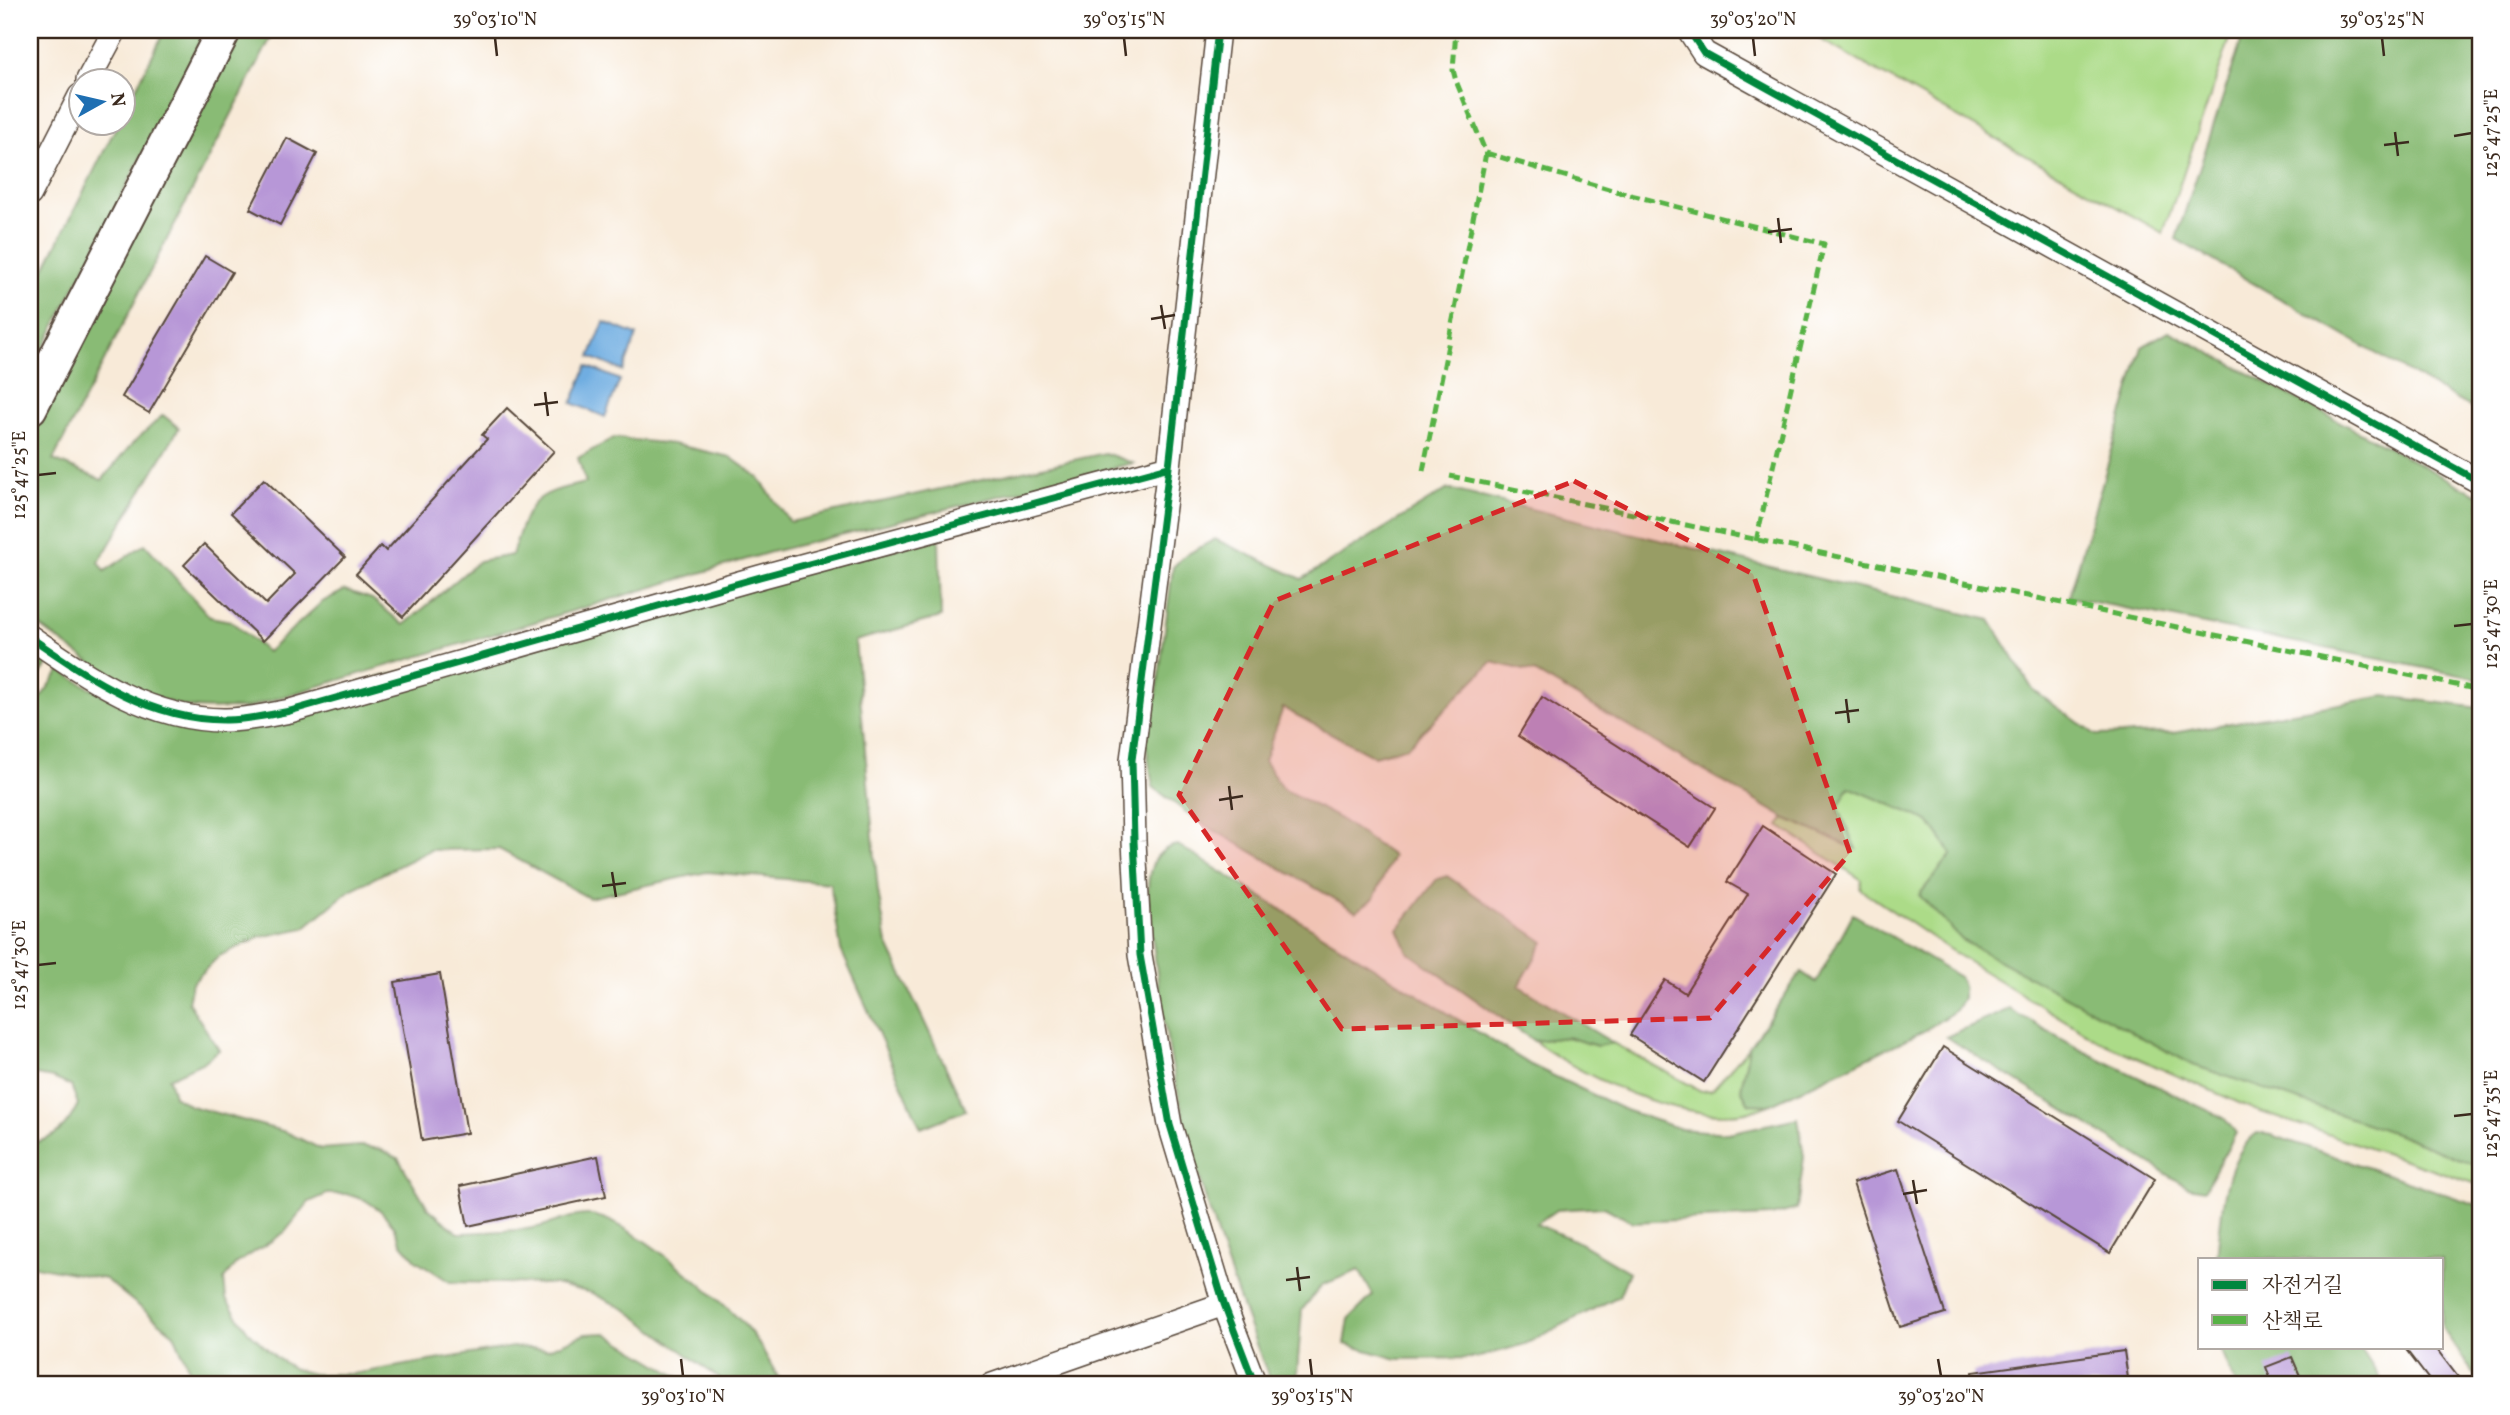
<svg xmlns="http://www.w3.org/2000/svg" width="2510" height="1415" font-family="Vollkorn,'Noto Serif KR',serif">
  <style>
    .green { fill: #acdb88; stroke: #748253; stroke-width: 2 }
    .forest { fill: #89bb74; stroke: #627249; stroke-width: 2 }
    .water { fill: #6fade1; stroke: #556c80; stroke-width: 2 }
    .building { fill: #b797d7 }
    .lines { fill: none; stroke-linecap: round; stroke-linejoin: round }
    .street-casing { stroke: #57473a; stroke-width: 26 }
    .secondary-casing { stroke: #57473a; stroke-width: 37 }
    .street { stroke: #fff; stroke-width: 23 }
    .secondary { stroke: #fff; stroke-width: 33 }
    .quiet { stroke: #57b245; stroke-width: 5; stroke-dasharray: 10 5; stroke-linecap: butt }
    .cycleway-casing { stroke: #fff; stroke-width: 11 }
    .cycleway { stroke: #00873e; stroke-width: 7 }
    .marked { fill: #d62828; fill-opacity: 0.2; stroke: #d62828; stroke-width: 5; stroke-dasharray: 14 9; stroke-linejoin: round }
    .ticks { fill: none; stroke: #3b2a1e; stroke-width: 2.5 }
    .neatline { fill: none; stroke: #3b2a1e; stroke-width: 2.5 }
    .ticks-label { font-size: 18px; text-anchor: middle; fill: #3b2a1e }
  </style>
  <rect width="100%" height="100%" fill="#fff"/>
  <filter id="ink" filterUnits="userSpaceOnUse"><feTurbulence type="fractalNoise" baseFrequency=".0143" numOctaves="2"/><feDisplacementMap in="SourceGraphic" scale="14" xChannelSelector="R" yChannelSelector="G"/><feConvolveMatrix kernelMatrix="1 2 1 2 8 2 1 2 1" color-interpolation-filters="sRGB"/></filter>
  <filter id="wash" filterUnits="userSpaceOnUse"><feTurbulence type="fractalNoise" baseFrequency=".00686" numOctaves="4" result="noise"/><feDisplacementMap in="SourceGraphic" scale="28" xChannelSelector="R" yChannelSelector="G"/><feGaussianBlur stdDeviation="1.57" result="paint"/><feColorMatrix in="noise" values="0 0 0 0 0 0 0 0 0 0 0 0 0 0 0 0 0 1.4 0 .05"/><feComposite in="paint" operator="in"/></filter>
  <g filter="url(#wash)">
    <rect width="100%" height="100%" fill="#f8ead8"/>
    <path class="green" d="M1804 30H2233L2163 233Z
      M1849 786 1929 821 1952 854 2403 1136 2480 1167V1185L2255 1110 2099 1041 1962 958 1860 889 1862 880 1779 826 1785 818 1855 848 1838 807Z
      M1567 1037 1597 1046 1613 1043 1701 1091 1712 1090 1749 1047 1741 1089 1749 1104 1769 1105C1702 1135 1589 1081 1534 1041Z"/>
    <path class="forest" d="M165 30H206L30 375V298L118 123 122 122 123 114Z
      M238 30H275L53 460 102 480 132 444 163 415 179 428 99 562 105 571 145 544 210 617 231 621 267 652 322 602 345 590 372 599 404 625 479 561 512 555C529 503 529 494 586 483L578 458 614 438 673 444 730 457 758 477 790 522 1105 453 1133 463 771 552 245 708C224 708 200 711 180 705 125 691 75 652 30 619V439Z
      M2245 30H2480V413L2176 239Z
      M2169 331 2480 496V679L2069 597 2142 347Z
      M1448 489 1990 620 2033 690 2096 735 2173 733 2385 696 2480 708V1167L2403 1136 2193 1065 1963 941 1919 895 1952 854 1929 821 1849 787 1838 807 1856 849 1785 818 1536 673 1492 662 1407 747 1374 756 1283 708 1264 761 1283 789 1337 817 1393 856 1374 898 1356 911 1198 821 1153 787 1146 744 1157 692 1173 567 1184 556 1215 539 1302 579Z
      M939 538 941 617 855 641 878 891 887 943 966 1110 921 1128 841 950 830 883 707 872 589 898 499 849 430 850 350 890 304 928 260 937 219 956 192 983 188 1002 219 1050 204 1062 169 1078 174 1096 191 1106 286 1132 321 1149 361 1146 380 1149 398 1158 428 1208 458 1233C483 1232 509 1232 533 1228 553 1225 569 1214 590 1215 628 1218 724 1301 749 1330 762 1346 772 1368 783 1385H728L627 1310 592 1293 554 1284 450 1282 416 1260 402 1244 394 1226 381 1211 365 1200 346 1194H327L309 1202 285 1232 236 1264 224 1279 226 1299 248 1331 277 1358 294 1369 313 1374H353L512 1347 548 1349 585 1334 606 1333 692 1385H196L174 1334 105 1279 30 1265V1143C55 1140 68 1126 78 1104L71 1086 53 1078 30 1074V712L60 671 143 717 183 726Z
      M30 649 49 662 30 689Z
      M1178 845 1531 1065 1625 1110 1681 1129 1728 1133 1798 1118 1804 1157 1797 1209 1771 1216 1632 1222 1604 1207 1556 1210 1536 1224 1578 1242 1629 1272 1619 1296 1525 1344 1476 1358 1397 1359 1345 1344 1349 1319 1373 1295 1359 1270 1322 1285 1302 1310 1296 1385H1272C1215 1242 1171 1105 1154 950 1150 918 1134 851 1178 845Z
      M1447 876 1544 942 1519 986 1613 1043 1597 1046 1567 1037 1534 1041 1408 952 1398 929 1437 879Z
      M1853 914 1959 977 1963 985V998L1956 1010 1924 1031 1769 1105 1749 1104 1741 1089 1749 1047 1801 972 1816 982Z
      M2009 1009 2083 1051 2224 1118 2236 1133 2204 1190 2188 1187 1946 1037Z
      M2257 1133 2272 1135 2480 1206V1382L2442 1328V1259H2217C2221 1220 2222 1159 2257 1133Z
      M2220 1347H2360L2384 1385H2236Z"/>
    <path class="water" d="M604 322 637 335 623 371 590 357Z
      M587 366 620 380 605 417 572 403Z"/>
    <g id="blocks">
      <path class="building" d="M287 138 317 154 280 225 250 209Z
        M205 256 232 272 149 413 122 397Z
        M507 408 554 451 403 617 356 574 381 546 386 551 487 439 482 435Z
        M264 479 345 557 263 641 184 565 204 544 266 604 295 574 231 513Z
        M1542 697 1715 808 1690 847 1518 736Z
        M1763 826 1836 874 1704 1082 1630 1035 1665 980 1685 993 1748 894 1727 882Z
        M440 974 467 1133 422 1141 395 982Z
        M1943 1047 2155 1179 2110 1253 1898 1121Z
        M598 1156 606 1196 468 1226 460 1186Z
        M1898 1169 1945 1313 1900 1327 1853 1183Z
        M2404 1347H2435L2464 1385H2433Z
        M2124 1351 2129 1385H1974L1973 1372Z
        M2292 1357 2304 1385H2273L2266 1367Z"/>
    </g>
  </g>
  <g filter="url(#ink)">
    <use href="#blocks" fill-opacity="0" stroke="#57473a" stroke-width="2"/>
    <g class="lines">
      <defs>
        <path id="street" d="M1218 30 1169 467 1132 760 1134 841 1140 955 1170 1125 1224 1304 1255 1385
          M1689 30 1704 53 2480 482
          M88 80 115 30
          M30 194 80 96
          M30 637C88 677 151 721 226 720 247 720 269 715 290 711L760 577 1169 467
          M992 1385 1224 1304"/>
        <path id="secondary" d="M30 408 224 30"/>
      </defs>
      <use href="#street" class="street-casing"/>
      <use href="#secondary" class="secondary-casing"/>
      <use href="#street" class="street"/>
      <use href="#secondary" class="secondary"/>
      <path class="quiet" d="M1486 153 1619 192 1824 244 1756 541
        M1423 471 1486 153 1456 81 1453 70 1456 30
        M1450 476 2480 690"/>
      <defs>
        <path id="cycleway" d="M1218 30 1169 467 1132 760 1134 841 1140 955 1170 1125 1224 1304 1255 1385
          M1689 30 1704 53 2480 482
          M30 637C88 677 151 721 226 720 247 720 269 715 290 711L760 577 1169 467"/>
      </defs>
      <use href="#cycleway" class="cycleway-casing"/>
      <use href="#cycleway" class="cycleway"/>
    </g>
  </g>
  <path class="marked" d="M1574 481 1753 574 1850 853 1710 1018 1342 1029 1179 795 1274 601Z"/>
  <path class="ticks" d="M495 38 497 56M1124 38 1126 56M1753 38 1755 56M2382 38 2384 56M2395 132 2398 156M2454 136 2472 133M2384 145 2409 142M1778 218 1781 243M1768 232 1792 229M1161 305 1165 329M1151 319 1175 315M545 392 548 416M534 405 558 402M38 475 56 473M2454 626 2472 624M1846 699 1849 723M1835 713 1859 710M1229 786 1232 810M1219 800 1243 796M612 872 616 897M602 886 626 883M38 965 56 963M2454 1116 2472 1114M1913 1180 1917 1204M1903 1194 1927 1190M1297 1267 1300 1291M1286 1280 1310 1277M681 1359 683 1376M1310 1359 1312 1376M1938 1359 1941 1376"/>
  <rect width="2510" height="1415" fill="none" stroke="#fff" stroke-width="77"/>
  <rect x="2198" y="1258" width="245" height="91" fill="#ffffff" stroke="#b1aaa5" stroke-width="2"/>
  <rect x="2212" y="1280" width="35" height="10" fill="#00873e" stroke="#b1aaa5" stroke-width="2"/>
  <text x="2262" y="1292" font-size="21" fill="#3b2a1e">자전거길</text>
  <rect x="2212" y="1315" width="35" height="10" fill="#57b245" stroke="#b1aaa5" stroke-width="2"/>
  <text x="2262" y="1328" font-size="21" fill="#3b2a1e">산책로</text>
  <g transform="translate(102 102) rotate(82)"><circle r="33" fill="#ffffff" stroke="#b1aaa5" stroke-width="2"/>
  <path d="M0-5L12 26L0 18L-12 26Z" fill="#1f6fb2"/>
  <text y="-10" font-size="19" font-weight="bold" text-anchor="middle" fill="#3b2a1e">N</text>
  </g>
  <rect x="38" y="38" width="2434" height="1338" class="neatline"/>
  <g class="ticks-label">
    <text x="495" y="25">39°03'10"N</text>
    <text x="1124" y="25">39°03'15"N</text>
    <text x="1753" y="25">39°03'20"N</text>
    <text x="2382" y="25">39°03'25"N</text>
    <text transform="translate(2491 133) rotate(-90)" y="6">125°47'25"E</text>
    <text transform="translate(19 475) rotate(-90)" y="6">125°47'25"E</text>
    <text transform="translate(2491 624) rotate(-90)" y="6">125°47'30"E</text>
    <text transform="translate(19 965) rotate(-90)" y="6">125°47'30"E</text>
    <text transform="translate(2491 1114) rotate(-90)" y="6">125°47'35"E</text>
    <text x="683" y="1402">39°03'10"N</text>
    <text x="1312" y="1402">39°03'15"N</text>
    <text x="1941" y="1402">39°03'20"N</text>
  </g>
</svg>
